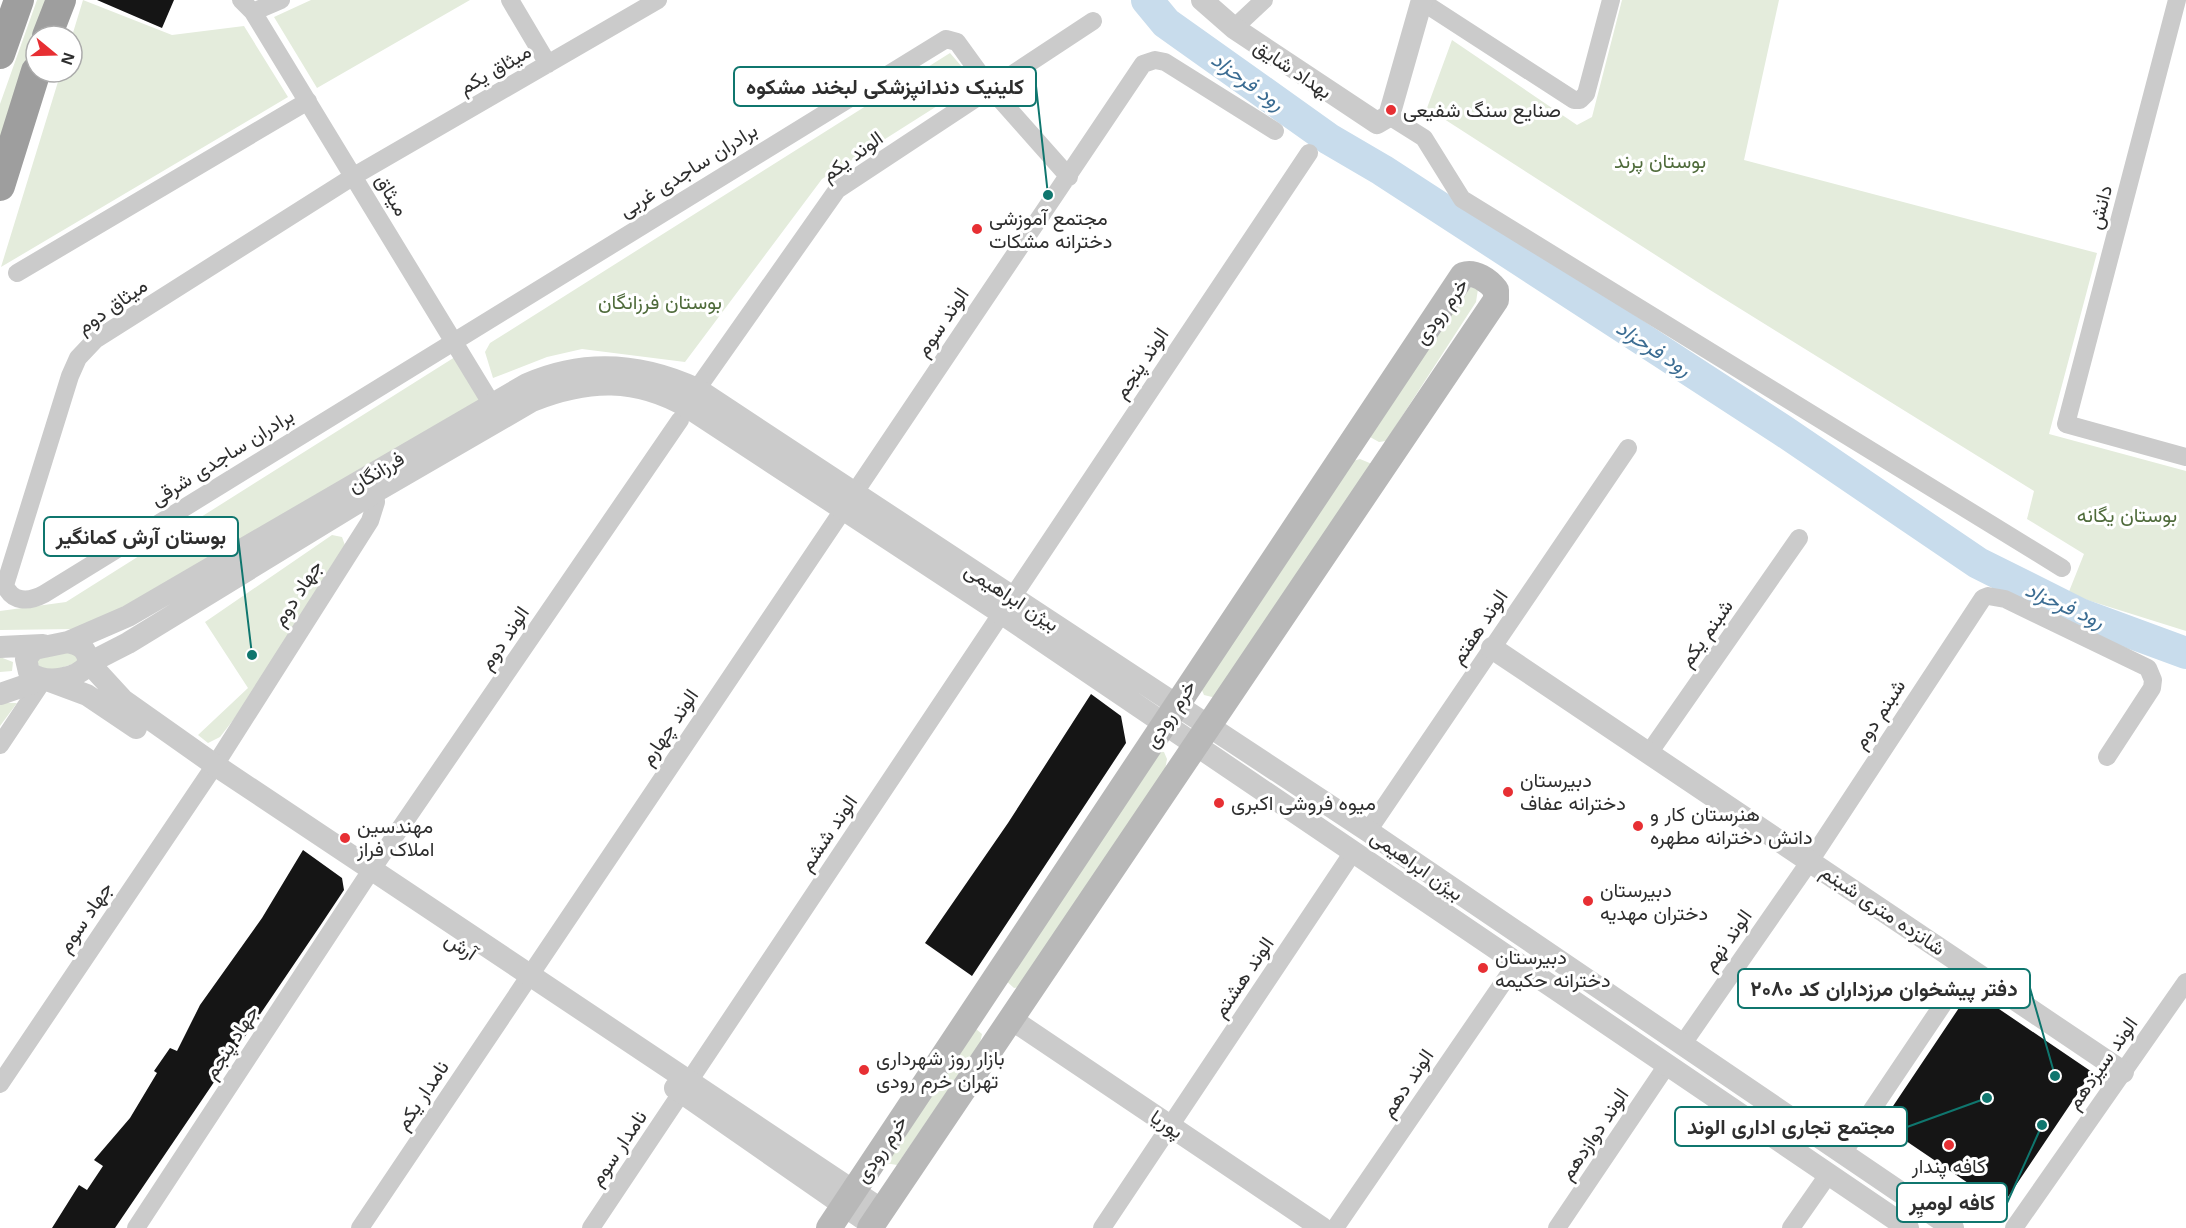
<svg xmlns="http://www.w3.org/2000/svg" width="2186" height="1228" font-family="Helvetica,Vazirmatn,sans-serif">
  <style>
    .green { fill: #e4ecdc }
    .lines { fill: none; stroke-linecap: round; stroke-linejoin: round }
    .river { stroke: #c8dcec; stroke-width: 32 }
    .building { fill: #151515 }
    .minor { stroke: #cbcbcb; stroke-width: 18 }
    .tertiary { stroke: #cbcbcb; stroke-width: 22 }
    .secondary { stroke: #b8b8b8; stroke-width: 26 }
    .trunk { stroke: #9e9e9e; stroke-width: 30 }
    .poi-dot { fill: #e72f33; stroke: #fff; stroke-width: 2 }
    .labels { text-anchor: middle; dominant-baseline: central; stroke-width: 6; stroke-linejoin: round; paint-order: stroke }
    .street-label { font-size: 20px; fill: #2e2e2e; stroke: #fff }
    .poi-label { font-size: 20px; fill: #2e2e2e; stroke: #fff; text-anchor: start }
    .park-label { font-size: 20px; fill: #4f6b3b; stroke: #fff }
    .water-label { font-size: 21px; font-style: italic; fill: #3b6c92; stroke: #fff }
    .leader { fill: none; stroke: #0f766e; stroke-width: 2 }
    .callout-dot { fill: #0f766e; stroke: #fff; stroke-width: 2 }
    .callout { fill: #fff; stroke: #0f766e; stroke-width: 2 }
    .callout-label { font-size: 21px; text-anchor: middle; font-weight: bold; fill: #2e2e2e }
  </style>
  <rect width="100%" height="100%" fill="#fff"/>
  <path class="green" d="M37 0H49L0 144V104Z
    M83 0 172 35 244 26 288 97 1 267 61 72H72V36Z
    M311 0H470L317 88 274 17Z
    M1622 0H1779L1744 160 2097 253 2049 434 2186 471V631L2068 594 2084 554 2027 519 2034 491 1710 290 1427 108 1452 40 1577 125 1592 117Z
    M950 53 975 82 822 179 685 362 582 349 547 357 493 378 485 352 490 343Z
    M1474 287 1478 289 1476 302 1386 441 1379 442 1370 437 1371 432 1469 288Z
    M455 357 480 401 181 588 76 629 0 630V611L66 602Z
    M1360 459 1372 464 1220 699 1204 695 1201 688 1353 461Z
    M332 535 342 537 346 548 255 692 220 737 208 743 198 735 248 688 205 622Z
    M70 646 82 661 42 674 35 656Z
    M0 657 13 662 12 671 0 672Z
    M0 703H17L0 726Z
    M1158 751 1164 752 1167 759 1165 770 1019 987 1014 988 1004 979Z
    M976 1029 982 1034 980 1043 897 1165 885 1163Z"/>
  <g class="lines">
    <path class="river" d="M1147 0 1166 23 1329 139 1382 170 1782 430 1978 563 2080 614 2186 653"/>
  </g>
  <path class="building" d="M97 0H174L162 28Z
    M1091 694 1121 716 1126 743 972 976 925 943 1008 823Z
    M303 850 342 878 344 890 320 926 115 1228H52L79 1185 87 1190 103 1166 94 1160 130 1118 157 1073 154 1071 170 1048 177 1051 200 1005 262 918Z
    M1971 990 2092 1072 2002 1206 1881 1124Z"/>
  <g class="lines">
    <path class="minor" d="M241 0 253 12 491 403
      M510 0 548 64
      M658 0 354 176 95 340 78 358 70 376 5 585C12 603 29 602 44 594L946 39 957 42 991 89 1069 177
      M2177 0 2066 424 2186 457
      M1421 1 1574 100H1580L1586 94 1611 0
      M253 12 281 0
      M1234 28 1264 0
      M1389 116 1424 138 1462 199 2062 568
      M17 273 308 101
      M697 389 837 190 1093 21
      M0 745 44 679
      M1649 753 1799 538
      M1368 831 1628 448
      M1682 1045 1810 861 1983 598 1988 596 2005 599 2148 668 2153 680 2152 688 2107 757
      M0 1084 215 765 370 521 376 502 375 492
      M1843 1153 1968 967
      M136 1228 364 881 680 420
      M360 1228 1143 64 1155 60 1165 62 1275 131
      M591 1228 1309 153
      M1102 1228 1353 852
      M1335 1228 1516 964
      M1557 1228 1667 1065
      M1791 1228 1828 1175
      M2014 1228 2186 982"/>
    <path class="tertiary" d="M1202 0 1234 28 1377 123 1389 116 1422 0
      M68 642 128 616 527 384C584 359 641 363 697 389L1368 831 1953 1228
      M68 642C81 645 87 649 89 663 78 680 45 685 29 672L26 659 34 649Z
      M0 647 43 645
      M1492 648 2123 1072
      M0 694 44 679 87 695 136 728
      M1011 1019 1322 1228
      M675 1088 872 1225
      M882 1210 215 765 123 700 89 663 128 643 375 492 532 401C588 379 636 377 689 408L1001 613 1908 1228"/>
    <path class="secondary" d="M829 1228 1463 275C1475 271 1488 280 1496 290V300L870 1228"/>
    <path class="trunk" d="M47 36 61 0
      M0 54 19 0
      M0 186 36 71"/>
  </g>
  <g class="poi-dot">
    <circle cx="1391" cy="110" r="6"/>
    <circle cx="977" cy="229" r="6"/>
    <circle cx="1508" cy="792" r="6"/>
    <circle cx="1219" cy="803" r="6"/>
    <circle cx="1638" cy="826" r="6"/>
    <circle cx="345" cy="838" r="6"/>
    <circle cx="1588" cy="901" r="6"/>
    <circle cx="1483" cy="968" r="6"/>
    <circle cx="864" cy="1070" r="6"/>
    <circle cx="1949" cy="1145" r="6"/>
  </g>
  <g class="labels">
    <g class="street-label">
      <text transform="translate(495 69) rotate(-30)">میثاق یکم</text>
      <text transform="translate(1293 69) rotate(34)">بهداد شایق</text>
      <text transform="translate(852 156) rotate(-36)">الوند یکم</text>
      <text transform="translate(688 170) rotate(-32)">برادران ساجدی غربی</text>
      <text transform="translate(392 195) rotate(59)">میثاق</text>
      <text transform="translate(2100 207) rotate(-75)">دانش</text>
      <text transform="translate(112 306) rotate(-35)">میثاق دوم</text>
      <text transform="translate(1441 311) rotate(-54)">خرم رودی</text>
      <text transform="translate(942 322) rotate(-56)">الوند سوم</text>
      <text transform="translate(1141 363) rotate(-56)">الوند پنجم</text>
      <text transform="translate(222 457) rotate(-32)">برادران ساجدی شرقی</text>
      <text transform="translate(376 472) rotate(-31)">فرزانگان</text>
      <text transform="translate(297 593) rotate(-57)">جهاد دوم</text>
      <text transform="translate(1012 597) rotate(33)">بیژن ابراهیمی</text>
      <text transform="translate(1479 627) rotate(-56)">الوند هفتم</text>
      <text transform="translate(1706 633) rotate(-55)">شبنم یکم</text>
      <text transform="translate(504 638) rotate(-56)">الوند دوم</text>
      <text transform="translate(1170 714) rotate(-57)">خرم رودی</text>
      <text transform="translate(1879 714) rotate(-57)">شبنم دوم</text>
      <text transform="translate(669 727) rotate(-56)">الوند چهارم</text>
      <text transform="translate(828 833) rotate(-56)">الوند ششم</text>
      <text transform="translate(1417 865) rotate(35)">بیژن ابراهیمی</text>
      <text transform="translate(1883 910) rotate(34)">شانزده متری شبنم</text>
      <text transform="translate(85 917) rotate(-56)">جهاد سوم</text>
      <text transform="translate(1727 940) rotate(-55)">الوند نهم</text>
      <text transform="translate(461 946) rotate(34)">آرش</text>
      <text transform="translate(1243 977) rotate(-56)">الوند هشتم</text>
      <text transform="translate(231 1042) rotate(-57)">جهاد پنجم</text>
      <text transform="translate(2102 1063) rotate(-55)">الوند سیزدهم</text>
      <text transform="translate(1407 1083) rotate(-56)">الوند دهم</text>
      <text transform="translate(422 1095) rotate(-56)">نامدار یکم</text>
      <text transform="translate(1167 1124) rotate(34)">پوریا</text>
      <text transform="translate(1594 1134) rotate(-56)">الوند دوازدهم</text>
      <text transform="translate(618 1148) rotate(-56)">نامدار سوم</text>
      <text transform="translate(881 1149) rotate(-56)">خرم رودی</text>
    </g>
    <g class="poi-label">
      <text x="1403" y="110">صنایع سنگ شفیعی</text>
      <text x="989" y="218">مجتمع آموزشی<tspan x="989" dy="23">دخترانه مشکات</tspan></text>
      <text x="1520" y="780">دبیرستان<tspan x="1520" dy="23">دخترانه عفاف</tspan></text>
      <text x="1231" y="803">میوه فروشی اکبری</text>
      <text x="1650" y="814">هنرستان کار و<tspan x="1650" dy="23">دانش دخترانه مطهره</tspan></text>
      <text x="357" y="826">مهندسین<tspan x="357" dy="23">املاک فراز</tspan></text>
      <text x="1600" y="890">دبیرستان<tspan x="1600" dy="23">دختران مهدیه</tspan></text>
      <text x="1495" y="957">دبیرستان<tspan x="1495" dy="23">دخترانه حکیمه</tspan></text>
      <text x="876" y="1058">بازار روز شهرداری<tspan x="876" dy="23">تهران خرم رودی</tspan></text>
      <text x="1949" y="1166" text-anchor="middle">کافه پندار</text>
    </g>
    <g class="park-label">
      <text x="1660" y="161">بوستان پرند</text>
      <text x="660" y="302">بوستان فرزانگان</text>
      <text x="2127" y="515">بوستان یگانه</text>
    </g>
    <g class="water-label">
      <text transform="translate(1248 81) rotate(36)">رود فرحزاد</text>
      <text transform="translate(1654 348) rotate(33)">رود فرحزاد</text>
      <text transform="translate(2065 605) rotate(24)">رود فرحزاد</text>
    </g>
  </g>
  <path class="leader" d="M1048 195L1036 86M252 655L238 537M2055 1076L2030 988M1987 1098L1907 1127M2042 1125L2007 1203"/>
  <g class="callout-dot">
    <circle cx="1048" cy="195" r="6"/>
    <circle cx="252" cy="655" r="6"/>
    <circle cx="2055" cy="1076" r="6"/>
    <circle cx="1987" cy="1098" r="6"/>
    <circle cx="2042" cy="1125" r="6"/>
  </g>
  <g class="callout">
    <rect x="734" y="67" width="302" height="39" rx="6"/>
    <rect x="44" y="517" width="194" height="39" rx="6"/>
    <rect x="1738" y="969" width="292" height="39" rx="6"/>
    <rect x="1675" y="1107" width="232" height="39" rx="6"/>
    <rect x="1897" y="1183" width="110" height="39" rx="6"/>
  </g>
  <g class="callout-label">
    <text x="885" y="94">کلینیک دندانپزشکی لبخند مشکوه</text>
    <text x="141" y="544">بوستان آرش کمانگیر</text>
    <text x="1884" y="996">دفتر پیشخوان مرزداران کد ۲۰۸۰</text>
    <text x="1791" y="1134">مجتمع تجاری اداری الوند</text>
    <text x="1952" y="1210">کافه لومیِر</text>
  </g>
  <g transform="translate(54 54) rotate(109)"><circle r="28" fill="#ffffff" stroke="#ababab" stroke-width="1.5"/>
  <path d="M0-4.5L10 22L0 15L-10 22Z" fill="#e72f33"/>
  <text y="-9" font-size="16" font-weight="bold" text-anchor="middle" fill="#2e2e2e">N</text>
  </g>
</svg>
